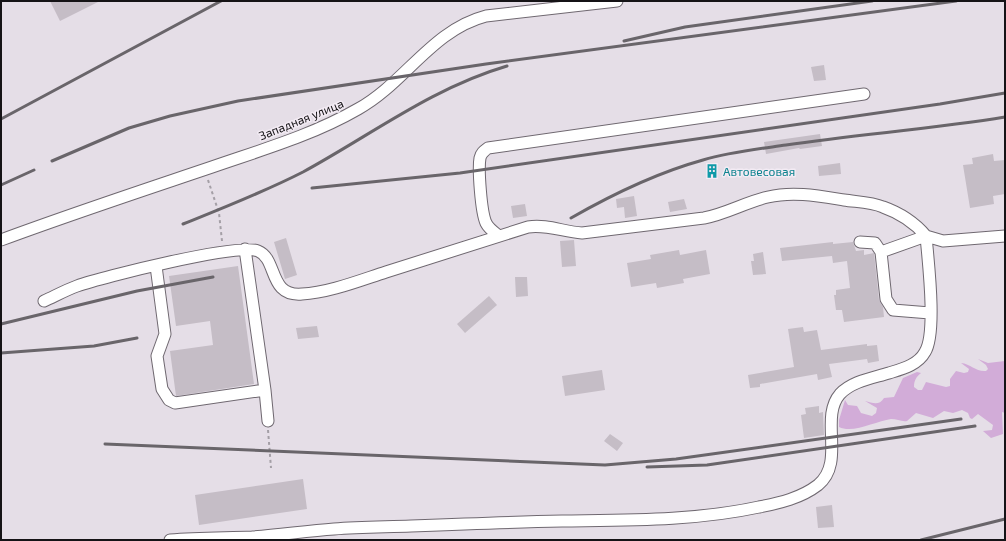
<svg xmlns="http://www.w3.org/2000/svg" width="1006" height="541" font-family="'Exo 2',sans-serif">
  <style>
    .green { fill: #d2acd8 }
    .building { fill: #c5bdc6 }
    .lines { fill: none; stroke-linecap: round; stroke-linejoin: round }
    .minor-casing { stroke: #6f6870; stroke-width: 13 }
    .path { stroke: #a49fa6; stroke-width: 2; stroke-dasharray: 3 3; stroke-linecap: butt }
    .minor { stroke: #fff; stroke-width: 11 }
    .rail { stroke: #69656a; stroke-width: 3 }
    .labels { text-anchor: middle; dominant-baseline: central; stroke-width: 3; stroke-linejoin: round; paint-order: stroke }
    .street-label { font-size: 12px; fill: #151316; stroke: #f3ebf4 }
    .culture-label { font-size: 12px; fill: #0d838f; stroke: #f3ebf4; text-anchor: start }
  </style>
  <rect width="100%" height="100%" fill="#e5dee7"/>
  <path class="green" d="M978 359 988 363 1005 361V413L1002 412 1003 434 991 438 983 431 992 430 993 425 978 414 972 419 970 418 968 413 962 410 953 413 944 411 933 418 916 413 907 421C902 422 897 419 891 419 876 421 853 434 839 427V420L845 400 848 405 857 406 861 413 872 416 876 413 877 408 865 401C873 403 879 406 884 398L894 397 903 378 917 372 921 373C916 377 914 381 914 387L918 390H922L926 382 946 387 950 386V379L956 371 964 373 968 372 969 369 961 363C971 364 976 372 986 371L988 369 986 365Z"/>
  <path class="building" d="M50 1H100L60 21Z
    M824 65 826 80 814 81 811 67Z
    M820 134 822 146 800 149 799 148 766 154 764 142Z
    M993 154 994 161 1005 160V194L993 196 994 204 970 208 963 165 973 164 972 158Z
    M716 163 718 177 709 179 706 165Z
    M840 163 841 174 819 176 818 166Z
    M634 196 637 216 625 218 624 207 617 208 616 199Z
    M684 199 687 209 670 212 668 202Z
    M525 204 527 216 513 218 511 206Z
    M286 238 297 275 285 279 274 242Z
    M574 240 576 266 562 267 560 241Z
    M833 242V244L853 242 856 251 864 250V255L874 253 879 300 883 307 884 317 844 322 842 310H836L834 295H836V290L850 288 847 261 833 263 832 256 782 261 780 248Z
    M679 250 680 255 706 250 710 274 683 279 684 283 657 288 656 283 631 287 627 263 651 259 650 255Z
    M763 252 766 274 753 275 751 261H754L753 254Z
    M238 266 254 384 176 396 170 351 213 345 210 321 176 326 169 276Z
    M515 277H527L528 296 516 297Z
    M489 296 497 305 465 333 457 324Z
    M317 326 319 337 298 339 296 328Z
    M803 327 804 332 817 330 821 350 867 344V346L877 345 879 361 868 363 867 359 829 364 832 377 818 380 817 374 760 384V387L750 388 748 375 794 367 788 329Z
    M602 370 605 390 565 396 562 376Z
    M819 406V413L823 412 824 435 804 438 801 415 806 414 805 408Z
    M610 434 623 443 617 451 604 441Z
    M303 479 307 509 199 525 195 495Z
    M832 505 834 527 818 528 816 507Z"/>
  <g class="lines">
    <defs>
      <path id="minor" d="M499 236C494 232 489 229 486 223 481 212 478 169 480 158 481 153 484 151 488 148L864 94
        M1 240C71 214 141 191 212 167 261 150 313 135 358 109 405 83 432 30 486 16L617 1
        M860 242 875 243 881 252
        M156 266 165 334 157 356 162 389 169 400 175 403 182 402 265 390 245 249
        M44 301C55 296 66 290 77 286 102 277 238 243 258 251 278 259 268 297 302 294 328 293 361 280 386 272 434 257 481 242 528 227 547 224 564 232 582 233L704 218C726 214 746 202 768 197 793 191 819 196 844 200 857 202 871 202 883 207 900 213 915 223 926 236L881 252 886 299 893 310 930 313
        M265 390 268 421
        M170 540C197 538 224 538 252 537 279 535 307 531 334 529 360 527 386 527 411 526 461 524 511 522 562 521 628 520 694 521 759 507 780 503 801 498 818 485 846 462 819 418 840 394 852 381 873 378 889 373 902 369 918 365 925 352 937 333 928 260 926 236L943 241 1005 236"/>
    </defs>
    <use href="#minor" class="minor-casing"/>
    <path class="path" d="M208 180 219 213 222 241
      M268 430 271 468"/>
    <use href="#minor" class="minor"/>
    <path class="rail" d="M624 41 685 27 872 1
      M1 119 221 1
      M52 161 129 128 170 116 238 101 486 64 956 1
      M1 185 34 170
      M312 188 460 173 940 104 1005 93
      M571 218C613 194 656 173 703 160 730 152 758 149 786 145 859 134 933 129 1005 117
      M183 224C223 208 264 192 303 172 371 135 432 88 507 66
      M1 324 137 291 213 277
      M1 353 94 346 137 338
      M105 444 605 465 676 459 961 419
      M647 467 707 465 975 426
      M921 540 1005 519"/>
  </g>
  <defs>
    <symbol id="building-bare" viewBox="-9 -9 18 18"><path d="M-4-6H4V6H1V3H-1V6H-4ZM-2.5-4.3h1.7v1.8h-1.7ZM.8-4.3h1.7v1.8H.8ZM-2.5-1h1.7V.8h-1.7ZM.8-1h1.7V.8H.8Z" fill="#0f9aa8" stroke="#f3ebf4" stroke-width="2.5" paint-order="stroke"/></symbol>
  </defs>
  <g fill-rule="evenodd">
    <use href="#building-bare" x="702" y="161" width="20" height="20"/>
  </g>
  <g class="labels">
    <g class="street-label">
      <text transform="translate(301 119) rotate(-22)">Западная улица</text>
    </g>
    <g class="culture-label">
      <text x="723" y="171">Автовесовая</text>
    </g>
  </g>
  <rect width="1006" height="541" fill="none" stroke="#151316" stroke-width="4"/>
</svg>
